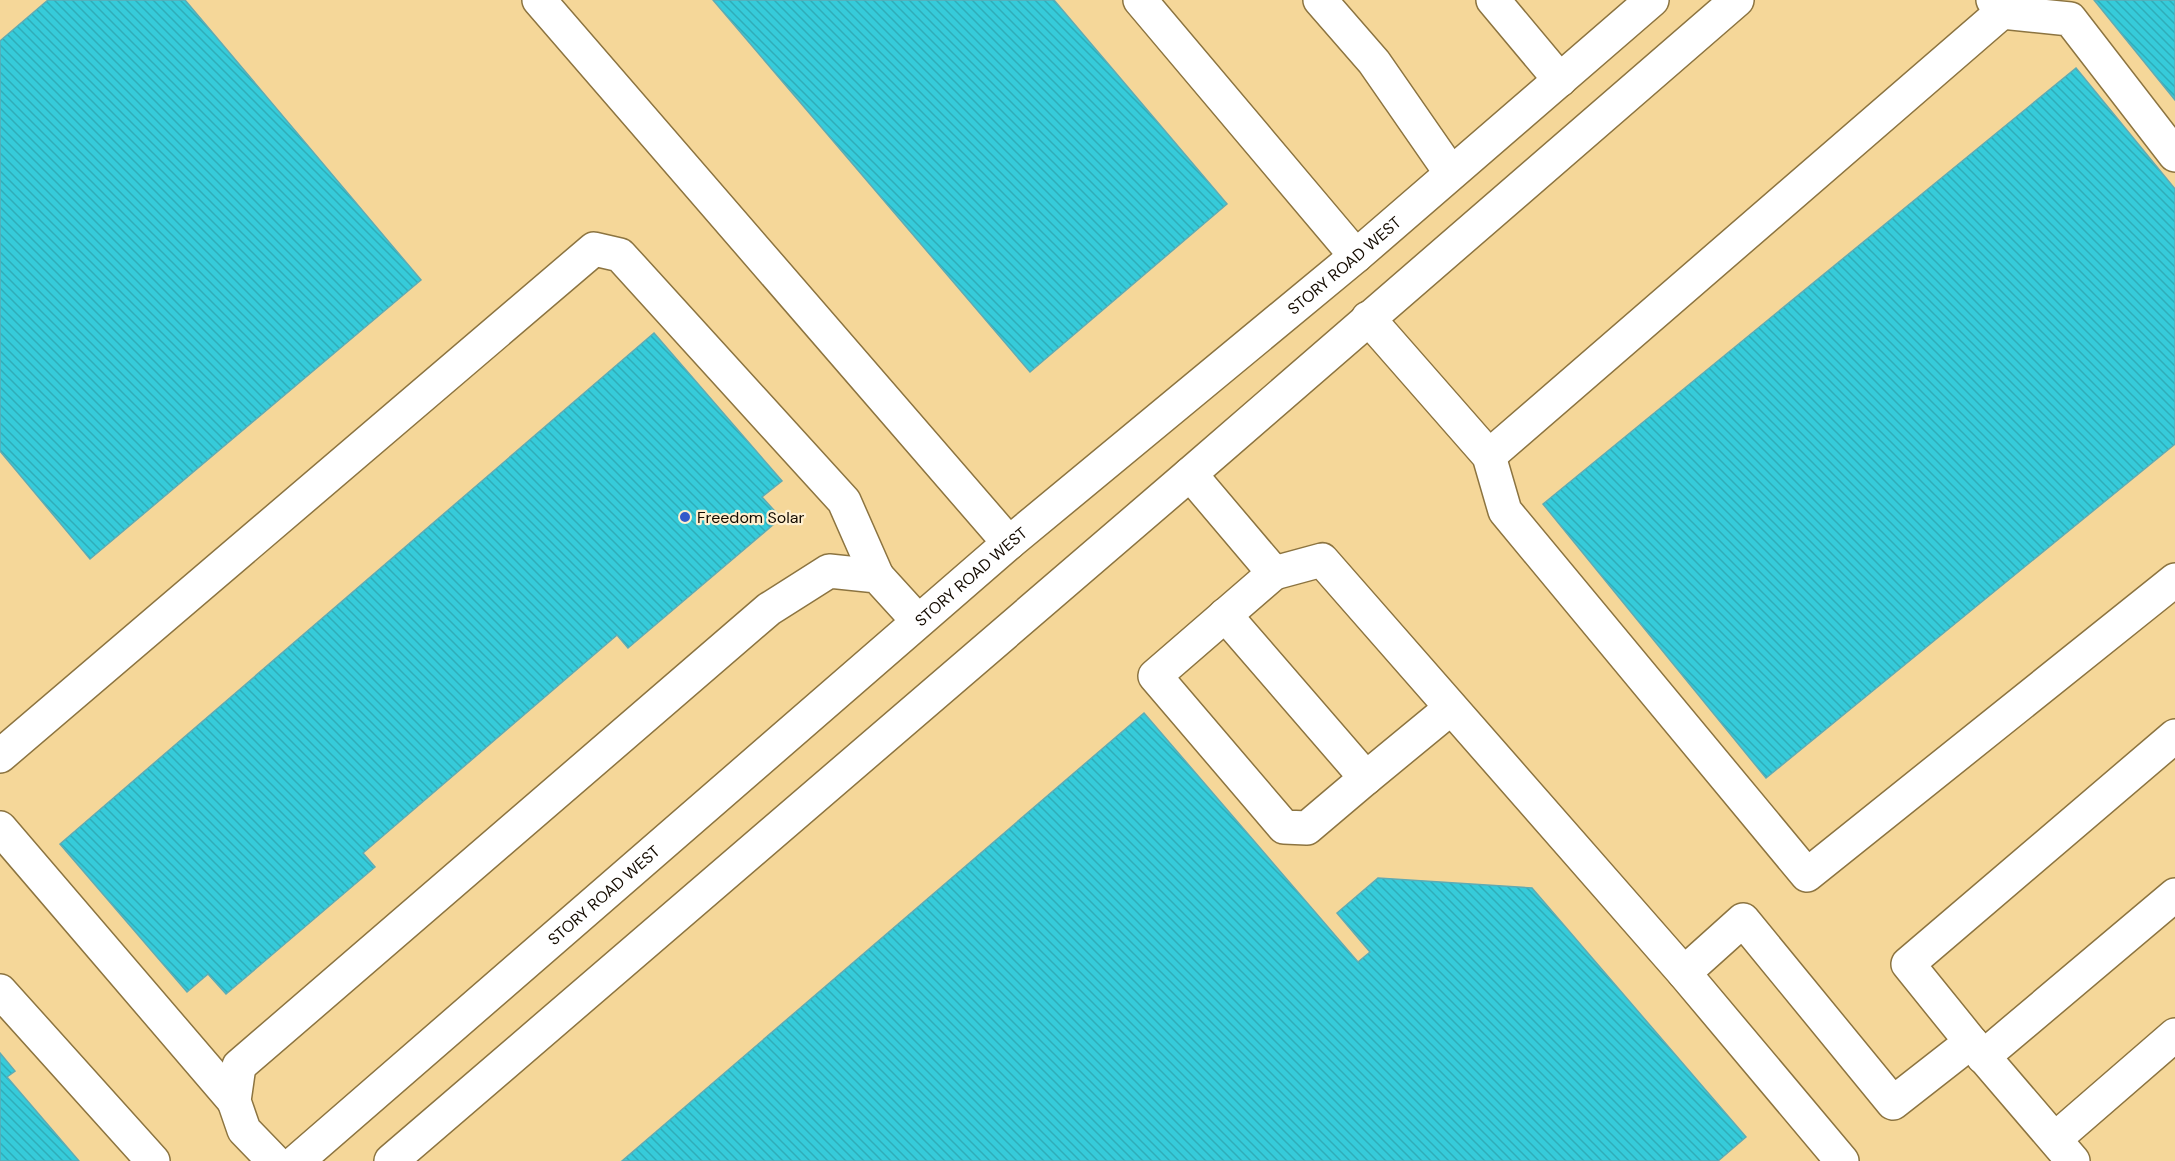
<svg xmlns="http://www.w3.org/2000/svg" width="2175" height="1161" font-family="'DM Sans',sans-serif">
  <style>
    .built { fill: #f5d799 }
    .building { fill: url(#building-back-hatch); stroke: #5fabb4; stroke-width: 1.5 }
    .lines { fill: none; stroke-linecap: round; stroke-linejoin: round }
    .minor-casing { stroke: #8c7440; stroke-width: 36 }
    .minor { stroke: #fff; stroke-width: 33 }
    .poi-dot { fill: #325aca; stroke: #ffefcf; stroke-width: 2 }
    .labels { text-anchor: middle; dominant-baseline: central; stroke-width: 4.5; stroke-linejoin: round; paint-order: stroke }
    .street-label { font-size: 16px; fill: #140b00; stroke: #ffefcf }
    .poi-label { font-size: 16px; fill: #140b00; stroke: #ffefcf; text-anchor: start }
  </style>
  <defs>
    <pattern id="building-back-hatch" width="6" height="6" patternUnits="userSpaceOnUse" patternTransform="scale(1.5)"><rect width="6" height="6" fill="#36cbda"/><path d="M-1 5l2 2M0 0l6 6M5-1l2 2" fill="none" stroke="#2fadb9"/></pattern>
  </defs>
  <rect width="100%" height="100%" fill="#fbe1a9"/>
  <path class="built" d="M0 0H2175V1161H0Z"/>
  <path class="building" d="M48 0H185L421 280 90 559 0 451V41Z
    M713 0H1054L1227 204 1030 372Z
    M2094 0H2175V100Z
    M2076 68 2175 189V444L1766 778 1543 504Z
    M654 333 782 481 762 497 781 518 628 648 617 635 363 853 375 867 226 994 208 974 187 992 60 844Z
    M1144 713 1358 962 1370 952 1337 913 1378 878 1532 888 1746 1137 1718 1161H622Z
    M0 1053 15 1071 7 1077 79 1161H0Z"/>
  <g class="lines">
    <defs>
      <g id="minor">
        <path d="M539 0 1009 543"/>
        <path d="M1140 0 1356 256"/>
        <path d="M1320 0 1374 62 1451 173"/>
        <path d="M1493 0 1560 80"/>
        <path d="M1993 0 2002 12 2070 19 2175 155"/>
        <path d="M1368 318 1489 456 1505 511 1807 875 2175 580"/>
        <path d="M1489 456 2002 12"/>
        <path d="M1190 474 1274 573 1322 560 1684 973 1842 1161"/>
        <path d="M1274 573 1155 676 1284 827 1307 828 1366 778"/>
        <path d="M1225 615 1366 778 1451 708"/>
        <path d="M0 756 594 249 620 255 844 501 877 576"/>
        <path d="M0 828 234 1101"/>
        <path d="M1684 973 1743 920 1893 1103 1971 1042 1908 964 2175 736"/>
        <path d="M0 991 153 1161"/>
        <path d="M1971 1042 2073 1161"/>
        <path d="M1983 1057 2175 895"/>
        <path d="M2055 1139 2175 1035"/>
        <path d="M274 1161 244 1130 234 1101 239 1066 769 609 829 571 877 576 918 621"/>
        <path id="s1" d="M297 1161 1009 543 1356 256 1652 0"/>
        <path d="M391 1161 1190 474 1737 0"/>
      </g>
    </defs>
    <use href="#minor" class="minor-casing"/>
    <use href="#minor" class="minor"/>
  </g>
  <circle class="poi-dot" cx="685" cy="517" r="6"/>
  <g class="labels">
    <g class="street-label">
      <text stroke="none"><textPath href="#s1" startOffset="1378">STORY ROAD WEST</textPath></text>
      <text stroke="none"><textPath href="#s1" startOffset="892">STORY ROAD WEST</textPath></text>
      <text stroke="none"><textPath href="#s1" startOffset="406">STORY ROAD WEST</textPath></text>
    </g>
    <g class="poi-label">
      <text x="697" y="517">Freedom Solar</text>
    </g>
  </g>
</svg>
